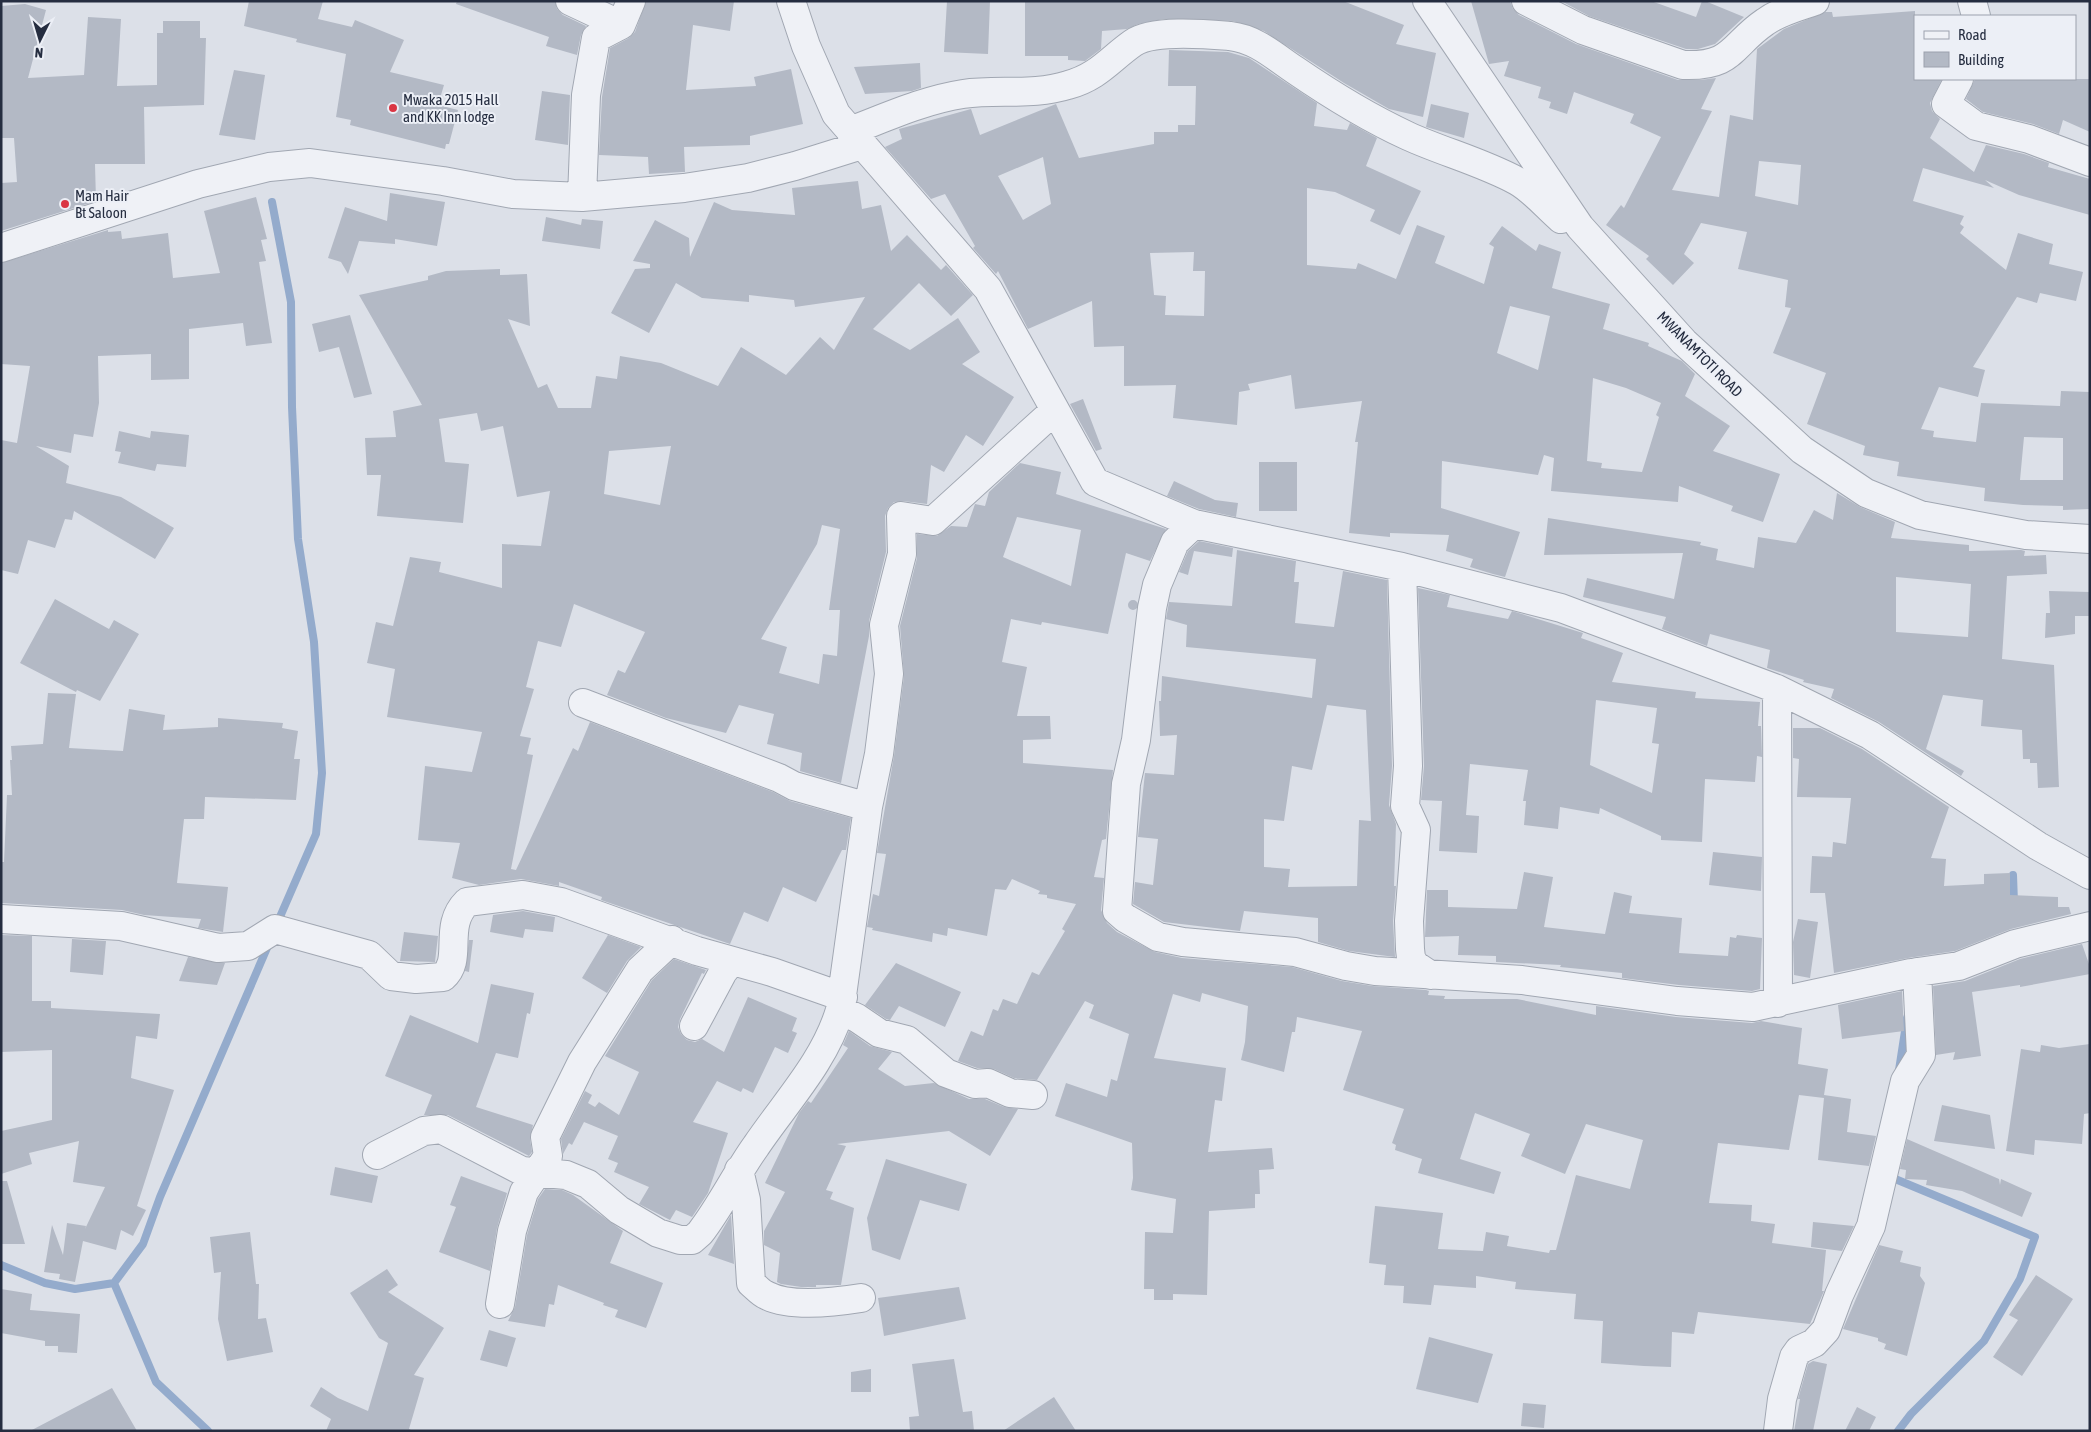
<svg xmlns="http://www.w3.org/2000/svg" width="2091" height="1432" font-family="'Asap Condensed',sans-serif">
  <style>
    .lines { fill: none; stroke-linecap: round; stroke-linejoin: round }
    .stream { stroke: #94abcc; stroke-width: 8 }
    .building { fill: #b3b9c5; fill-rule: evenodd }
    .minor-casing { stroke: #a1a7b2; stroke-width: 30 }
    .minor { stroke: #eff1f6; stroke-width: 28 }
    .poi-dot { fill: #da3543; stroke: #eceff6; stroke-width: 2 }
    .labels { text-anchor: middle; dominant-baseline: central; stroke-width: 4; stroke-linejoin: round; paint-order: stroke }
    .poi-label { font-size: 15px; fill: #252d40; stroke: #eceff6; text-anchor: start }
    .street-label { font-size: 15px; fill: #252d40; stroke: #eceff6 }
  </style>
  <rect width="100%" height="100%" fill="#dce0e8"/>
  <g class="lines">
    <path class="stream" d="M272 202 291 302 292 407 298 539 314 642 322 773 316 834 276 926
      M2013 875 2014 903
      M1899 1070 1907 1018
      M1888 1176 2035 1237 2020 1279 1984 1341 1911 1414 1898 1431
      M1 1265 45 1283 75 1289 114 1283
      M208 1431 156 1382 114 1283 143 1244 160 1197 270 941"/>
  </g>
  <path class="building" d="M249 1H323L318 19 352 27 355 20 404 40 390 72 444 85 438 105 458 110 449 144H446L445 149 350 125 351 120 336 117 346 54 296 42 297 39 244 26Z
    M457 1H555L557 9 563 15 586 26 581 35 577 55 546 46 549 37 456 4Z
    M646 1H734L730 31 693 25 686 90 756 86 754 77 791 69 803 124 750 136V145L684 147 685 172H682L649 174 648 157 599 155 602 97 610 48 629 38 635 32Z
    M947 1H990L988 54 944 52Z
    M1025 1H1343L1404 25 1396 44 1436 53 1423 117 1389 109 1344 83 1264 31 1233 21 1164 19 1138 24 1127 29 1102 31 1101 49 1085 61 1068 60V56H1025Z
    M1471 1H1510L1513 9 1519 15 1576 44 1678 80H1700L1716 78 1701 109 1712 111 1672 190 1719 197 1730 115 1753 120 1757 49 1784 29 1825 12H1832L1833 17 1915 11V79H1942L1930 103 1932 111 1940 119 1930 138 1974 172 1986 145 2024 154 2049 163 2048 167 2090 179V215L2019 195 1985 180 1994 188 1923 168 1913 201 1964 216 1960 224 1964 227 1960 233 2006 270 2018 233 2053 244 2049 264 2083 272 2076 301 2040 293 2037 303 2017 297 1973 367 1985 370 1978 397 1939 387 1921 429 1934 431 1933 437 1976 442 1981 403 2060 406 2061 391 2090 392V509L2063 510V506L2023 505 1984 501 1985 488 1897 476 1899 462 1863 455 1865 446 1807 424 1826 373 1773 353 1791 308 1785 307 1788 280 1738 269 1747 232 1701 223 1684 254 1694 263 1673 285 1646 259 1649 256 1606 225 1621 205 1624 208 1661 137 1630 123 1634 114 1574 92 1567 114 1549 108 1551 102 1538 98 1541 87 1504 76 1509 61 1489 64ZM1759 161 1801 165 1798 205 1755 196ZM2024 437 2063 438V480H2020Z
    M1561 1H1651L1696 17 1702 1H1705L1744 17 1715 44 1698 49H1686L1589 16Z
    M25 4 46 10 28 78 84 75 88 17 121 19 117 86 157 85V33H163V21H200V38H206L204 105 144 107 145 164H95L96 201 1 231V183L17 182 14 138H1V6Z
    M1169 50 1228 52 1249 58 1317 103 1314 126 1347 130 1350 123 1377 138 1366 166 1421 191 1400 235 1370 221 1375 210 1335 192 1307 188V265L1356 269 1358 263 1396 279 1417 225 1445 236 1435 263 1484 284 1494 247 1489 244 1502 226 1536 251 1539 244 1561 252 1552 288 1610 304 1603 329 1649 343 1648 346 1682 361 1695 374 1685 396 1730 426 1713 451 1780 474 1763 522 1731 511 1733 506 1679 486 1678 502 1551 491 1554 458 1544 455 1538 475 1442 461 1441 508 1520 532 1505 577 1493 574 1470 567 1473 559 1446 551 1449 535 1390 533V537L1349 533 1358 442H1355L1362 401 1295 409 1291 375 1248 384 1250 390 1239 392 1237 425 1173 418 1176 385 1124 386V346L1094 347 1092 301 1028 329 998 271 996 274 973 248 975 246 945 194 931 199 885 147 902 139 899 129 971 109 980 135 1056 104 1079 158 1154 144V132H1178V125H1195L1196 86H1168ZM1043 157 1051 204 1023 220 998 176ZM1194 252 1193 271H1205L1204 316 1165 315 1166 296 1154 295 1150 253ZM1510 306 1550 316 1538 370 1497 353ZM1593 378 1626 388 1661 403 1656 415 1659 417 1642 472 1601 468 1602 463 1587 461Z
    M920 63 921 88 912 91 865 94 854 67Z
    M234 70 265 75 255 140 219 135Z
    M1975 79H2090V132L2063 120 2059 134 2033 124 1983 112 1966 99Z
    M542 91 570 95 568 145 535 140Z
    M1431 104 1469 113 1464 138 1426 127Z
    M858 181 862 209 881 205 891 251 907 235 941 270 946 265 973 295 951 316 919 283 873 329 910 350 958 318 980 352 962 364 1014 397 983 446 966 435 944 472 931 465 927 504 903 501 894 502 888 508 885 516 886 552 869 621V636L841 783 800 771 802 753 767 744 774 714 739 705 726 733 666 718 607 695 618 670 625 673 645 632 574 604 561 647 538 641 526 687 534 689 520 736 531 738 527 754 533 755 511 869 516 870 573 748 578 751 590 722 773 792 790 801 851 818 846 850H842L816 902 783 887 768 922 744 912 730 944 601 900 602 897 559 882V886L521 879 479 885 452 878 460 843 418 840 425 766 472 772 482 732 387 717 395 669 367 663 376 622 393 626 410 557 441 562 439 572 502 588V544L541 546 550 491 517 497 503 426 481 431 477 413 439 419 445 462 469 464 463 523 377 516 381 475H367L365 438 396 437 393 411 422 405 359 295 428 280V276L446 271 500 269V275L527 274 530 326 508 319 538 388 547 384 558 408H591L596 376 617 379 620 356 661 363 718 386 741 347 786 375 820 337 834 350 865 297 795 307 794 300 749 295V302L702 298 676 283 649 333 611 313 635 269 650 268V264L633 261 655 220 689 238 690 257 714 202 732 210 795 215 792 188ZM671 446 660 505 604 494 609 451ZM822 525 840 529 829 610H840L837 656 823 654 819 684 779 673 787 647 761 639 817 544Z
    M390 193 445 202 437 246 395 239V244L359 241 348 274 341 262 328 258 345 207 387 221Z
    M256 197 267 239 261 240 266 261 259 262 272 343 246 346 243 323 189 329V379L151 380V354L98 356 99 403 93 437 74 434 71 453 36 446 69 466 66 483 121 497 174 528 155 559 74 511 72 520 65 519 55 548 28 540 18 574 1 570V440L17 443 30 366 1 364V263L108 230V232L121 231 122 239 168 233 173 278 220 273 204 211Z
    M546 217 581 225 582 219 603 221 600 249 542 241Z
    M350 315 372 394 354 398 339 347 319 352 312 324Z
    M1083 399 1102 449 1096 451 1070 404Z
    M119 431 150 438 151 431 189 435 186 467 157 464 155 471 118 463 121 452 115 451Z
    M1259 462H1297V511H1259Z
    M1020 463 1061 472 1056 494 1166 529 1150 561 1126 553 1108 634 1042 622 1041 625 1011 619 1002 662 1027 667 1017 716H1050L1051 739 1023 740V763L1113 770 1106 839 1102 840 1094 877 1104 878 1101 910 1107 923 1117 932 1155 952 1182 958 1292 967 1342 981 1372 986 1426 990 1429 991 1428 995 1445 996 1444 999H1517L1596 1015V1006L1676 1017 1752 1023 1761 1021 1802 1028 1798 1064 1828 1069 1824 1095 1851 1099 1847 1132 1876 1136 1869 1166 1818 1160 1824 1098 1799 1095 1789 1150 1718 1143 1709 1203 1752 1205 1751 1221 1775 1224 1772 1243 1826 1250 1822 1291H1824L1810 1324 1698 1312 1694 1334 1672 1332 1671 1367 1644 1366 1601 1363 1603 1321 1574 1319 1576 1294 1515 1289 1516 1282 1476 1276V1288L1434 1285 1431 1305 1403 1303 1404 1286 1384 1285 1386 1265 1369 1263 1375 1206 1443 1213 1438 1249 1483 1251 1486 1232 1509 1236 1507 1246 1549 1253 1550 1250H1556L1576 1175 1630 1189 1643 1140 1586 1124 1565 1174 1521 1156 1530 1134 1475 1113 1460 1159 1501 1172 1494 1194 1418 1173 1422 1159 1395 1150 1396 1145 1392 1143 1404 1109 1343 1090 1362 1031 1297 1017 1295 1032H1292L1284 1072 1241 1060 1245 1042 1248 1006 1202 993 1200 1002 1173 994 1154 1058 1226 1068 1222 1101 1215 1100 1208 1152 1272 1148 1274 1169 1259 1170 1260 1194H1255V1208L1209 1211 1207 1295 1173 1294V1300H1154V1289H1144L1145 1232 1173 1233 1176 1199 1131 1190 1133 1178 1132 1143 1055 1116 1066 1083 1107 1097 1111 1079 1117 1081 1129 1034 1089 1018 1094 1005 1085 1001 1037 1080 1014 1078 994 1069 977 1068 958 1061 971 1031 983 1036 993 1009 998 1011 1003 999 1017 1004 1032 972 1039 975 1065 931 1062 929 1076 904 1047 898V895L1038 894 1040 891 1012 879 1006 890 995 889 987 936 948 928 947 936 933 933 932 942 872 930 873 928 867 927 873 894 879 896 886 854 877 853 894 756 904 676 900 626 917 558V534L937 536 951 526 967 527 975 504 985 506 989 492ZM1017 517 1081 530 1071 586 1003 557Z
    M1174 481 1215 500 1238 503 1236 517 1199 509 1167 496Z
    M1837 493 1860 507 1895 522 1891 538 1969 545V551L2021 550 2025 551 2024 556 2046 555 2047 574 2007 576 2002 659 2054 665 2059 787 2038 788 2037 763H2030V759H2023L2022 730 1981 726 1983 700 1943 695 1926 749 1964 771 1961 776 1879 722 1831 698 1834 689 1803 682 1804 680 1767 668 1770 650 1710 634 1707 646 1662 629 1666 617 1583 597 1587 578 1674 599 1683 553 1544 555 1548 518 1701 542 1700 545 1718 549 1716 560 1754 568 1758 537 1796 543 1814 510 1833 520ZM1896 577 1971 584 1968 637 1896 632Z
    M1199 541 1233 548 1232 557 1194 551 1188 575 1179 572 1188 551Z
    M1237 550 1296 561 1294 582H1299L1295 623 1334 627 1343 571 1387 580 1392 766 1389 805 1396 824 1394 886H1396L1393 921 1395 957 1349 951 1318 942V918L1244 911 1240 931 1164 922 1133 904 1135 882 1153 885 1158 839 1138 837 1145 773 1174 775 1177 735 1160 736 1159 701H1161L1162 676 1312 698 1316 659 1186 647 1187 625 1166 619 1169 602 1232 606ZM1327 705 1366 710 1371 821 1359 820 1357 886 1288 887 1290 869 1264 867V819L1284 821 1292 766 1312 770Z
    M1418 588 1450 595 1447 607 1508 619 1512 611 1583 633 1581 638 1623 653 1612 682 1696 692 1695 698 1760 702 1758 726H1761L1762 757 1757 756 1755 782 1705 779 1702 842 1661 840V836L1600 808 1599 814 1560 807 1558 829 1524 825 1526 801H1523L1528 770 1470 764 1466 815 1479 816 1477 853 1439 851 1442 801 1421 800 1424 766ZM1596 700 1657 708 1652 743 1659 744 1652 793 1590 765Z
    M2049 591 2090 592V616H2075V634L2045 638 2046 613H2050Z
    M55 599 109 629 114 620 139 634 100 701 77 690 76 692 20 663Z
    M1128 605a5 5 0 1 1 10 0a5 5 0 1 1-10 0Z
    M48 693 76 694 69 748 123 751 129 709 165 715 163 730 218 727V718L283 723 282 728 298 731 294 759H300L296 800 205 797 204 819H184L177 883 228 887 223 932 198 928 201 919 144 915 122 910 1 903V862H4L7 795H12L10 760H12L11 746 43 744Z
    M1793 728H1820L1862 749 1949 807 1931 858 1946 859 1944 886 1984 884V874L2010 873V895L2058 897V907H2069L2071 914 2011 929 1955 951 1908 958 1834 973 1825 893H1810L1812 856 1832 857 1833 842 1846 844 1851 798 1797 797 1799 759 1793 758Z
    M1713 852 1762 857 1761 891 1709 885Z
    M1524 872 1553 877 1544 927 1605 934 1614 892 1632 896 1629 913 1682 918 1679 953 1728 956 1730 937 1736 938 1737 935 1762 938 1760 989 1752 991 1679 985 1622 978V973L1560 967 1561 965 1496 962V956L1458 955 1459 936 1425 937 1427 890H1448V907L1517 909Z
    M523 911 555 917 553 932 525 929 523 938 490 932 493 915Z
    M1798 919 1818 922 1810 978 1794 975 1793 942Z
    M404 932 438 936 435 962 400 961Z
    M1 935 32 936V1001H51V1008L160 1014 157 1039 136 1036 131 1078 174 1090 137 1206 146 1210 133 1236 121 1230 116 1250 83 1241 75 1282 59 1279 60 1274 44 1272 52 1225 63 1255 67 1223 86 1226 85 1229 105 1187 73 1182 79 1141 29 1153 32 1164 1 1174V1131L52 1120V1050L1 1052Z
    M608 935 641 947 627 961 607 993 582 978Z
    M72 939 106 941 103 975 70 972Z
    M469 940H473L469 972 465 971Z
    M2082 944 2090 967V974L2020 987V985L1972 992 1981 1056 1953 1060 1955 1052 1936 1055 1933 986 1965 981 2020 959Z
    M188 957 225 963 217 985 179 981Z
    M674 959 706 970 704 974 702 973 680 1019 678 1027 681 1034 687 1040 695 1042 702 1039 724 1052 748 997 797 1018 792 1031 797 1033 788 1053 775 1047 753 1093 743 1088 741 1092 717 1081 693 1122 728 1133 708 1193 692 1217 676 1210 670 1220 639 1204 649 1187 614 1172 618 1163 608 1159 618 1136 584 1122 572 1145 569 1143 563 1154 561 1139 585 1091 592 1095 588 1103 595 1107 599 1102 619 1115 639 1072 605 1056 652 980Z
    M896 963 961 992 945 1027 899 1006 890 1020 886 1019 865 1005Z
    M491 984 534 993 530 1014 527 1013 518 1058 496 1053 476 1107 533 1125 530 1139 532 1152 529 1156 448 1115H424L432 1095 385 1076 410 1015 478 1043Z
    M1902 991 1904 1031 1842 1039 1838 1005Z
    M849 1031 870 1046 892 1052 878 1069 905 1086 934 1083 969 1099H985L1004 1107 1018 1109 990 1156 949 1131 837 1144 846 1146 826 1190 833 1192 830 1199 854 1208 841 1285H816V1287H801L781 1284 777 1282 780 1253 764 1245V1231L785 1192 765 1183 799 1113 808 1101 811 1103 848 1048 843 1045Z
    M2090 1044V1113L2084 1114 2082 1144 2035 1140 2034 1155 2006 1151 2021 1049 2040 1052 2041 1045 2059 1048Z
    M1942 1105 1990 1115 1995 1149 1934 1141Z
    M1907 1139 1999 1179 2000 1185 2001 1179 2032 1193 2022 1217 1962 1191 1926 1185 1927 1180 1905 1179 1906 1170 1900 1169Z
    M886 1159 967 1184 959 1211 920 1200 900 1260 872 1250 867 1218Z
    M335 1167 378 1176 372 1203 330 1195Z
    M461 1176 507 1193 497 1228 490 1271 439 1252 456 1207 450 1205Z
    M1 1181H7L25 1244H1Z
    M545 1189 562 1190 573 1195 623 1231 610 1263 663 1283 646 1328 615 1317 618 1310 603 1305 604 1303 558 1285 554 1305 549 1304 545 1327 508 1321 515 1307 527 1235 538 1199Z
    M731 1215 734 1264 708 1255Z
    M1813 1222 1854 1226 1842 1251 1811 1247Z
    M250 1232 256 1284H259L258 1319 266 1318 273 1352 227 1361 218 1319 221 1272 214 1273 210 1237Z
    M1879 1245 1903 1251 1900 1262 1921 1267 1920 1276 1925 1283 1907 1356 1884 1349 1886 1344 1878 1341V1338L1843 1329Z
    M387 1269 398 1285 388 1292 444 1328 414 1375 424 1378 409 1429 413 1431H326L331 1419 310 1406 321 1387 338 1398 368 1411 388 1343 379 1338 350 1293Z
    M2036 1275 2073 1299 2022 1376 1993 1357 2018 1320 2009 1315Z
    M959 1287 966 1319 884 1336 878 1298Z
    M1 1289 32 1294 30 1310 80 1314 77 1353 58 1352V1346H45V1341L1 1333Z
    M489 1330 516 1338 507 1367 480 1360Z
    M1429 1337 1493 1354 1478 1403 1416 1389Z
    M954 1359 963 1412 972 1411 974 1431H910L909 1417 919 1416 912 1364Z
    M1813 1361 1827 1364 1813 1431H1794L1800 1399H1798L1808 1364Z
    M871 1369V1392H851V1372Z
    M112 1388 137 1431H30Z
    M1054 1397 1076 1431H1003Z
    M1523 1403 1546 1405 1544 1428 1521 1426Z
    M1857 1407 1876 1417 1869 1431H1845Z"/>
  <g class="lines">
    <defs>
      <path id="minor" d="M570 1 621 25
        M791 1 806 46 836 114 988 289 1095 482 1194 524 1402 567 1561 608 1777 689 1870 735 2038 846 2090 875
        M1427 1 1580 227 1684 342 1802 450 1866 493 1920 515 2026 535 2090 539
        M1526 1 1583 30 1683 65C1734 67 1731 45 1765 22 1780 11 1798 7 1815 1
        M1972 1 1976 16
        M1959 79 1946 104 1976 126 2029 139 2090 162
        M850 131C887 117 924 100 963 94 998 89 1033 96 1068 85 1098 77 1110 59 1133 43 1153 29 1206 34 1230 36 1256 39 1274 56 1295 70 1330 94 1369 118 1408 136 1443 152 1482 162 1517 181 1533 190 1547 207 1561 219
        M582 197 586 95 596 38 621 25 631 1
        M1 248 198 184 269 167 310 163 443 181 513 194 582 197 684 188 748 178 795 166 862 145
        M1194 524 1175 542 1157 585 1152 608 1136 740 1126 784 1117 911 1125 918 1158 937 1183 942 1295 952 1346 966 1375 971 1522 980 1677 1001 1753 1007 1911 973 1959 966 2015 944 2090 926
        M1402 567 1408 766 1405 806 1416 830 1409 921 1410 949 1411 958 1415 965 1430 975
        M1777 689 1778 1003
        M583 703 779 778 794 786 868 807
        M1 919 121 926 218 948 248 946 275 929 369 955 391 976 416 979 443 977C464 959 442 927 467 902L523 895 561 902 697 951 772 972 843 997
        M840 1010 857 1018 879 1033 907 1040 946 1073 975 1084 988 1083 1010 1093 1033 1095
        M694 1026 723 972 731 962
        M377 1155 424 1131 441 1129 522 1171 566 1175 588 1184 619 1210 658 1233 680 1240H692L700 1233C721 1206 736 1174 756 1146 785 1103 825 1061 840 1010L868 807 879 754 889 674 884 625 902 554 901 516 933 521 1054 411
        M739 1170 746 1200 751 1283C756 1287 761 1293 766 1295 790 1308 836 1302 861 1298
        M500 1304 512 1231 524 1192 548 1156 545 1137 582 1062 640 970 672 940
        M1778 1431 1782 1399 1794 1357 1799 1350 1814 1343 1826 1330 1839 1295 1871 1226 1905 1081 1921 1055 1917 972"/>
    </defs>
    <use href="#minor" class="minor-casing"/>
    <use href="#minor" class="minor"/>
  </g>
  <g class="poi-dot">
    <circle cx="393" cy="108" r="5"/>
    <circle cx="65" cy="204" r="5"/>
  </g>
  <g class="labels">
    <g class="poi-label">
      <text x="403" y="99">Mwaka 2015 Hall<tspan x="403" dy="17">and KK Inn lodge</tspan></text>
      <text x="75" y="195">Mam Hair<tspan x="75" dy="17">Bt Saloon</tspan></text>
    </g>
    <g class="street-label">
      <text transform="translate(1700 354) rotate(45)">MWANAMTOTI ROAD</text>
    </g>
  </g>
  <rect width="2091" height="1432" fill="none" stroke="#252d40" stroke-width="5"/>
  <rect x="1914" y="15" width="162" height="65" fill="#eceff6" stroke="#9ca1ad"/>
  <rect x="1924" y="31" width="25" height="8" fill="#eff1f6" stroke="#9ca1ad"/>
  <text x="1958" y="40" font-size="15" fill="#252d40">Road</text>
  <rect x="1924" y="52" width="25" height="15" fill="#b3b9c5" stroke="#9ca1ad"/>
  <text x="1958" y="65" font-size="15" fill="#252d40">Building</text>
  <g transform="translate(40 40) rotate(185)" stroke="#eceff6" stroke-width="4" paint-order="stroke">
  <path d="M0-4L9 19L0 12L-9 19Z" fill="#252d40"/>
  <text y="-8" font-size="14" font-weight="bold" text-anchor="middle" fill="#252d40">N</text>
  </g>
</svg>
